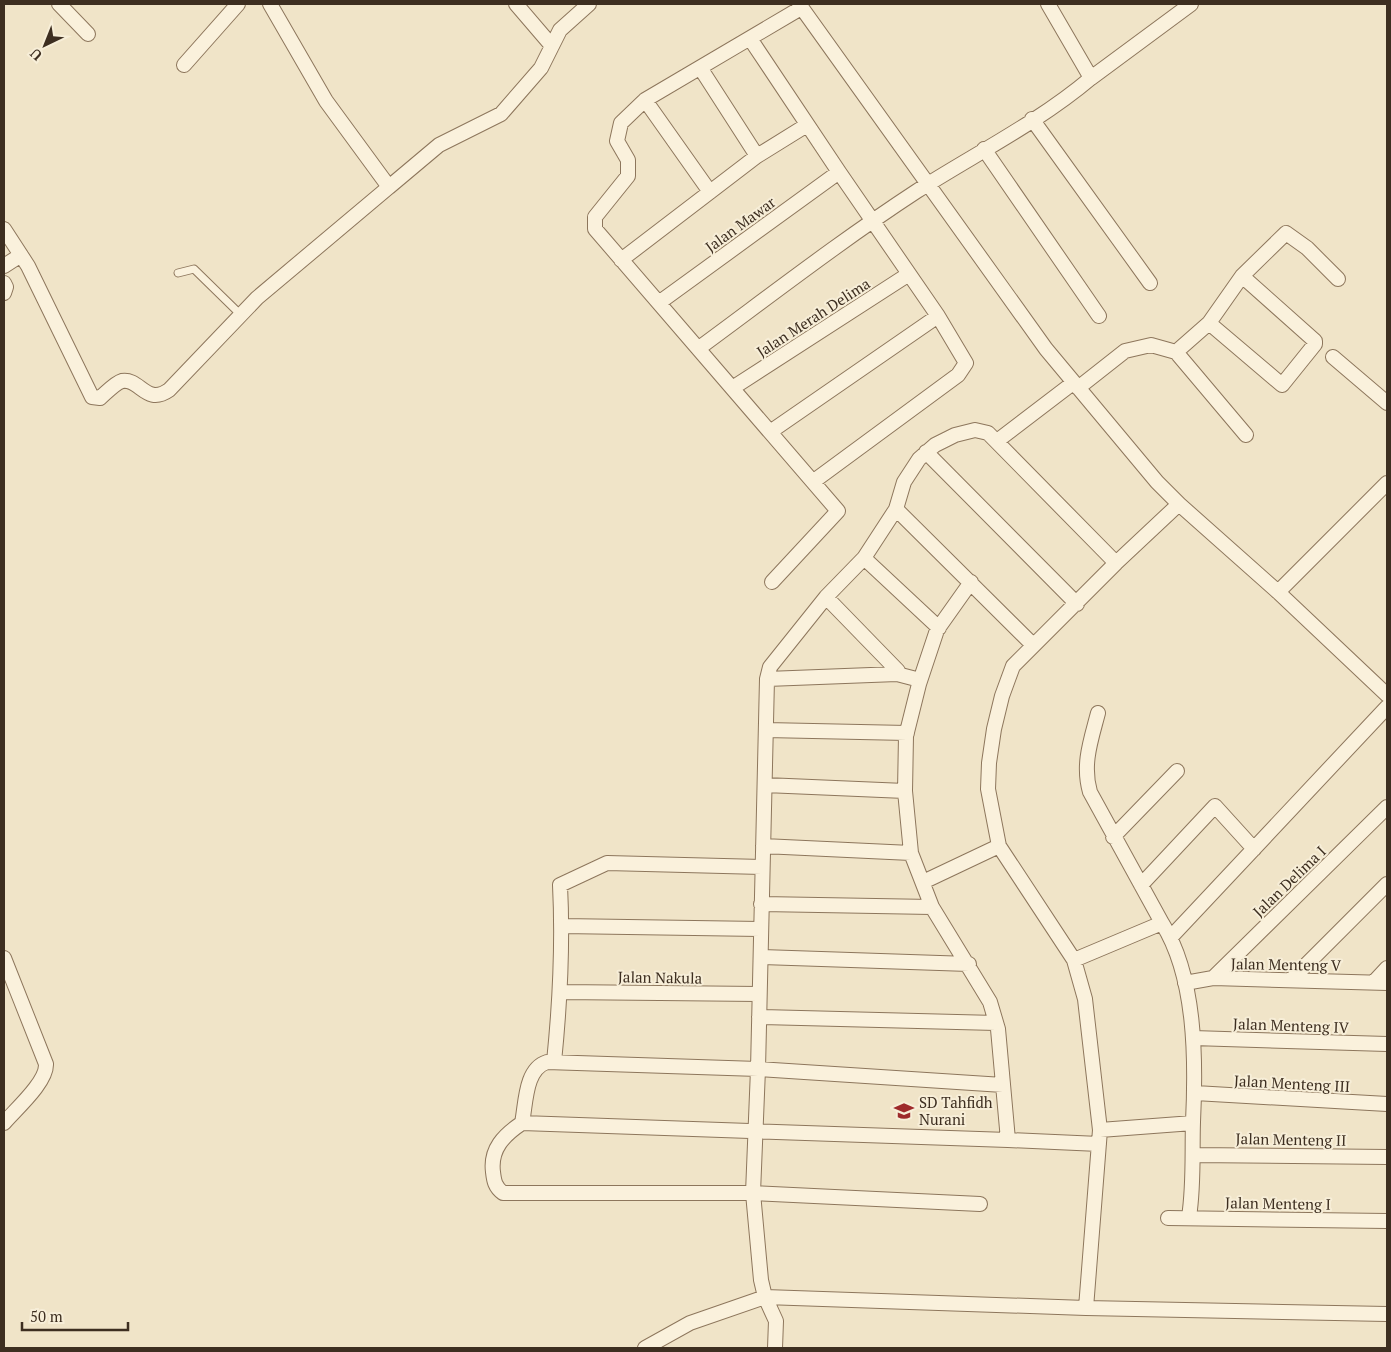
<svg xmlns="http://www.w3.org/2000/svg" width="1391" height="1352" font-family="'PT Serif',serif">
  <style>
    .lines { fill: none; stroke-linecap: round; stroke-linejoin: round }
    .lane-casing { stroke: #8d765c; stroke-width: 9 }
    .street-casing { stroke: #8d765c; stroke-width: 16 }
    .lane { stroke: #faf1dc; stroke-width: 7 }
    .street { stroke: #faf1dc; stroke-width: 14 }
    .labels { text-anchor: middle; dominant-baseline: central; stroke-width: 4; stroke-linejoin: round; paint-order: stroke }
    .street-label { font-size: 15px; fill: #3d2e20; stroke: #f7eed8 }
    .poi-label { font-size: 15px; fill: #3d2e20; stroke: #f7eed8; text-anchor: start }
  </style>
  <rect width="100%" height="100%" fill="#f0e4c8"/>
  <g class="lines">
    <defs>
      <path id="lane" d="M178 273 194 269 241 315"/>
      <path id="street" d="M59 4 88 34
        M516 4 552 46
        M799 4 1046 349 1157 482 1179 504 1116 563 1013 666 1002 696 994 729 989 763 988 789 999 846 1074 960 1085 999 1100 1130 1086 1308
        M751 40 839 172 938 316 966 363 958 375 814 481
        M184 65 238 4
        M701 69 757 156
        M1091 78 1191 4
        M645 100 801 8
        M1032 119 1150 283
        M984 149 1099 316
        M389 187 439 145 501 114 541 68 560 30 589 4
        M710 192 645 100 621 123 617 141 628 160V176L595 217V229L838 511 772 582
        M4 229 28 266 92 397 100 398C106 393 115 383 122 381 140 378 146 406 169 390L257 298 389 187 326 101 270 4
        M621 260 757 156 807 125
        M4 266 21 255
        M4 283 6 287 4 293
        M660 302 839 172
        M1209 323 1282 385 1315 344V341L1242 276
        M699 348C771 295 842 240 917 191 975 154 1039 122 1091 78L1048 4
        M1176 352 1246 435
        M1333 357 1387 403
        M734 387 909 274
        M1078 388 1125 351 1151 345 1176 352 1209 323 1242 276 1286 233 1307 248 1338 279
        M770 432 938 316
        M997 441 1073 383
        M926 452 1077 604
        M1179 504 1278 592 1387 695
        M896 509 1033 645
        M864 558 939 628
        M971 582 937 630 919 684 906 736 905 791 911 853 932 907 990 1002 998 1029 1008 1140 1099 1144
        M1278 592 1387 483
        M826 597 898 671 897 674
        M767 679 897 674 920 680
        M1098 713C1091 740 1082 764 1090 792L1162 923
        M766 730 907 733
        M765 785 905 791
        M1113 837 1177 771
        M763 846 911 853
        M923 882 999 846
        M1141 885 1215 806 1254 849
        M761 904 932 907
        M562 926 760 929
        M1171 937 1387 707
        M761 957 969 964
        M4 958 46 1064C47 1082 16 1109 4 1123
        M1074 960 1162 923C1196 977 1196 1060 1193 1122 1192 1154 1194 1185 1189 1217
        M1213 978 1387 807
        M1291 980 1387 884
        M1374 982 1387 968
        M1185 983 1213 978 1387 983
        M561 992 759 994
        M759 1017 996 1023
        M1193 1038 1387 1044
        M554 1062C560 1003 563 944 560 885L607 863 762 867
        M1195 1093 1387 1104
        M522 1123C526 1103 525 1069 547 1062L758 1069 1003 1085
        M1100 1130 1193 1123
        M1194 1155 1387 1157
        M980 1204 753 1193H503C495 1187 494 1181 493 1172 490 1149 504 1135 522 1123L1008 1140
        M1168 1218 1387 1221
        M645 1348 690 1323 765 1297 1086 1308 1387 1314
        M775 1348 776 1321 765 1297 761 1280 753 1193 758 1069 767 679 770 667 826 597 864 558 896 509 904 482 919 459 935 445 955 435 975 430 988 433 1116 563"/>
    </defs>
    <use href="#lane" class="lane-casing"/>
    <use href="#street" class="street-casing"/>
    <use href="#lane" class="lane"/>
    <use href="#street" class="street"/>
  </g>
  <defs>
    <symbol id="school-bare" viewBox="-9 -9 18 18"><path d="M0-5L7-2L0 1L-7-2ZM-4 1L0 2.5L4 1V4Q0 6-4 4Z" fill="#9e2a2b" stroke="#f7eed8" stroke-width="2.5" paint-order="stroke"/></symbol>
  </defs>
  <g fill-rule="evenodd">
    <use href="#school-bare" x="890" y="1097" width="28" height="28"/>
  </g>
  <g class="labels">
    <g class="street-label">
      <text transform="translate(740 224) rotate(-36)">Jalan Mawar</text>
      <text transform="translate(813 317) rotate(-33)">Jalan Merah Delima</text>
      <text transform="translate(1289 881) rotate(-44)">Jalan Delima I</text>
      <text transform="translate(1286 964) rotate(1)">Jalan Menteng V</text>
      <text transform="translate(660 977) rotate(1)">Jalan Nakula</text>
      <text transform="translate(1291 1025) rotate(2)">Jalan Menteng IV</text>
      <text transform="translate(1292 1083) rotate(3)">Jalan Menteng III</text>
      <text transform="translate(1291 1139) rotate(1)">Jalan Menteng II</text>
      <text transform="translate(1278 1203) rotate(1)">Jalan Menteng I</text>
    </g>
    <g class="poi-label">
      <text x="919" y="1102">SD Tahfidh<tspan x="919" dy="17">Nurani</tspan></text>
    </g>
  </g>
  <rect width="1391" height="1352" fill="none" stroke="#3d2e20" stroke-width="10"/>
  <g transform="translate(45 45) rotate(223)" stroke="#f7eed8" stroke-width="4" paint-order="stroke">
  <path d="M0-4L9 19L0 12L-9 19Z" fill="#3d2e20"/>
  <text y="-8" font-size="14" font-weight="bold" text-anchor="middle" fill="#3d2e20">U</text>
  </g>
  <path d="M22 1322v8h106v-8" fill="none" stroke="#3d2e20" stroke-width="2.5"/>
  <text x="30" y="1322" font-size="15" fill="#3d2e20" stroke="#f7eed8" stroke-width="4" paint-order="stroke">50 m</text>
</svg>
